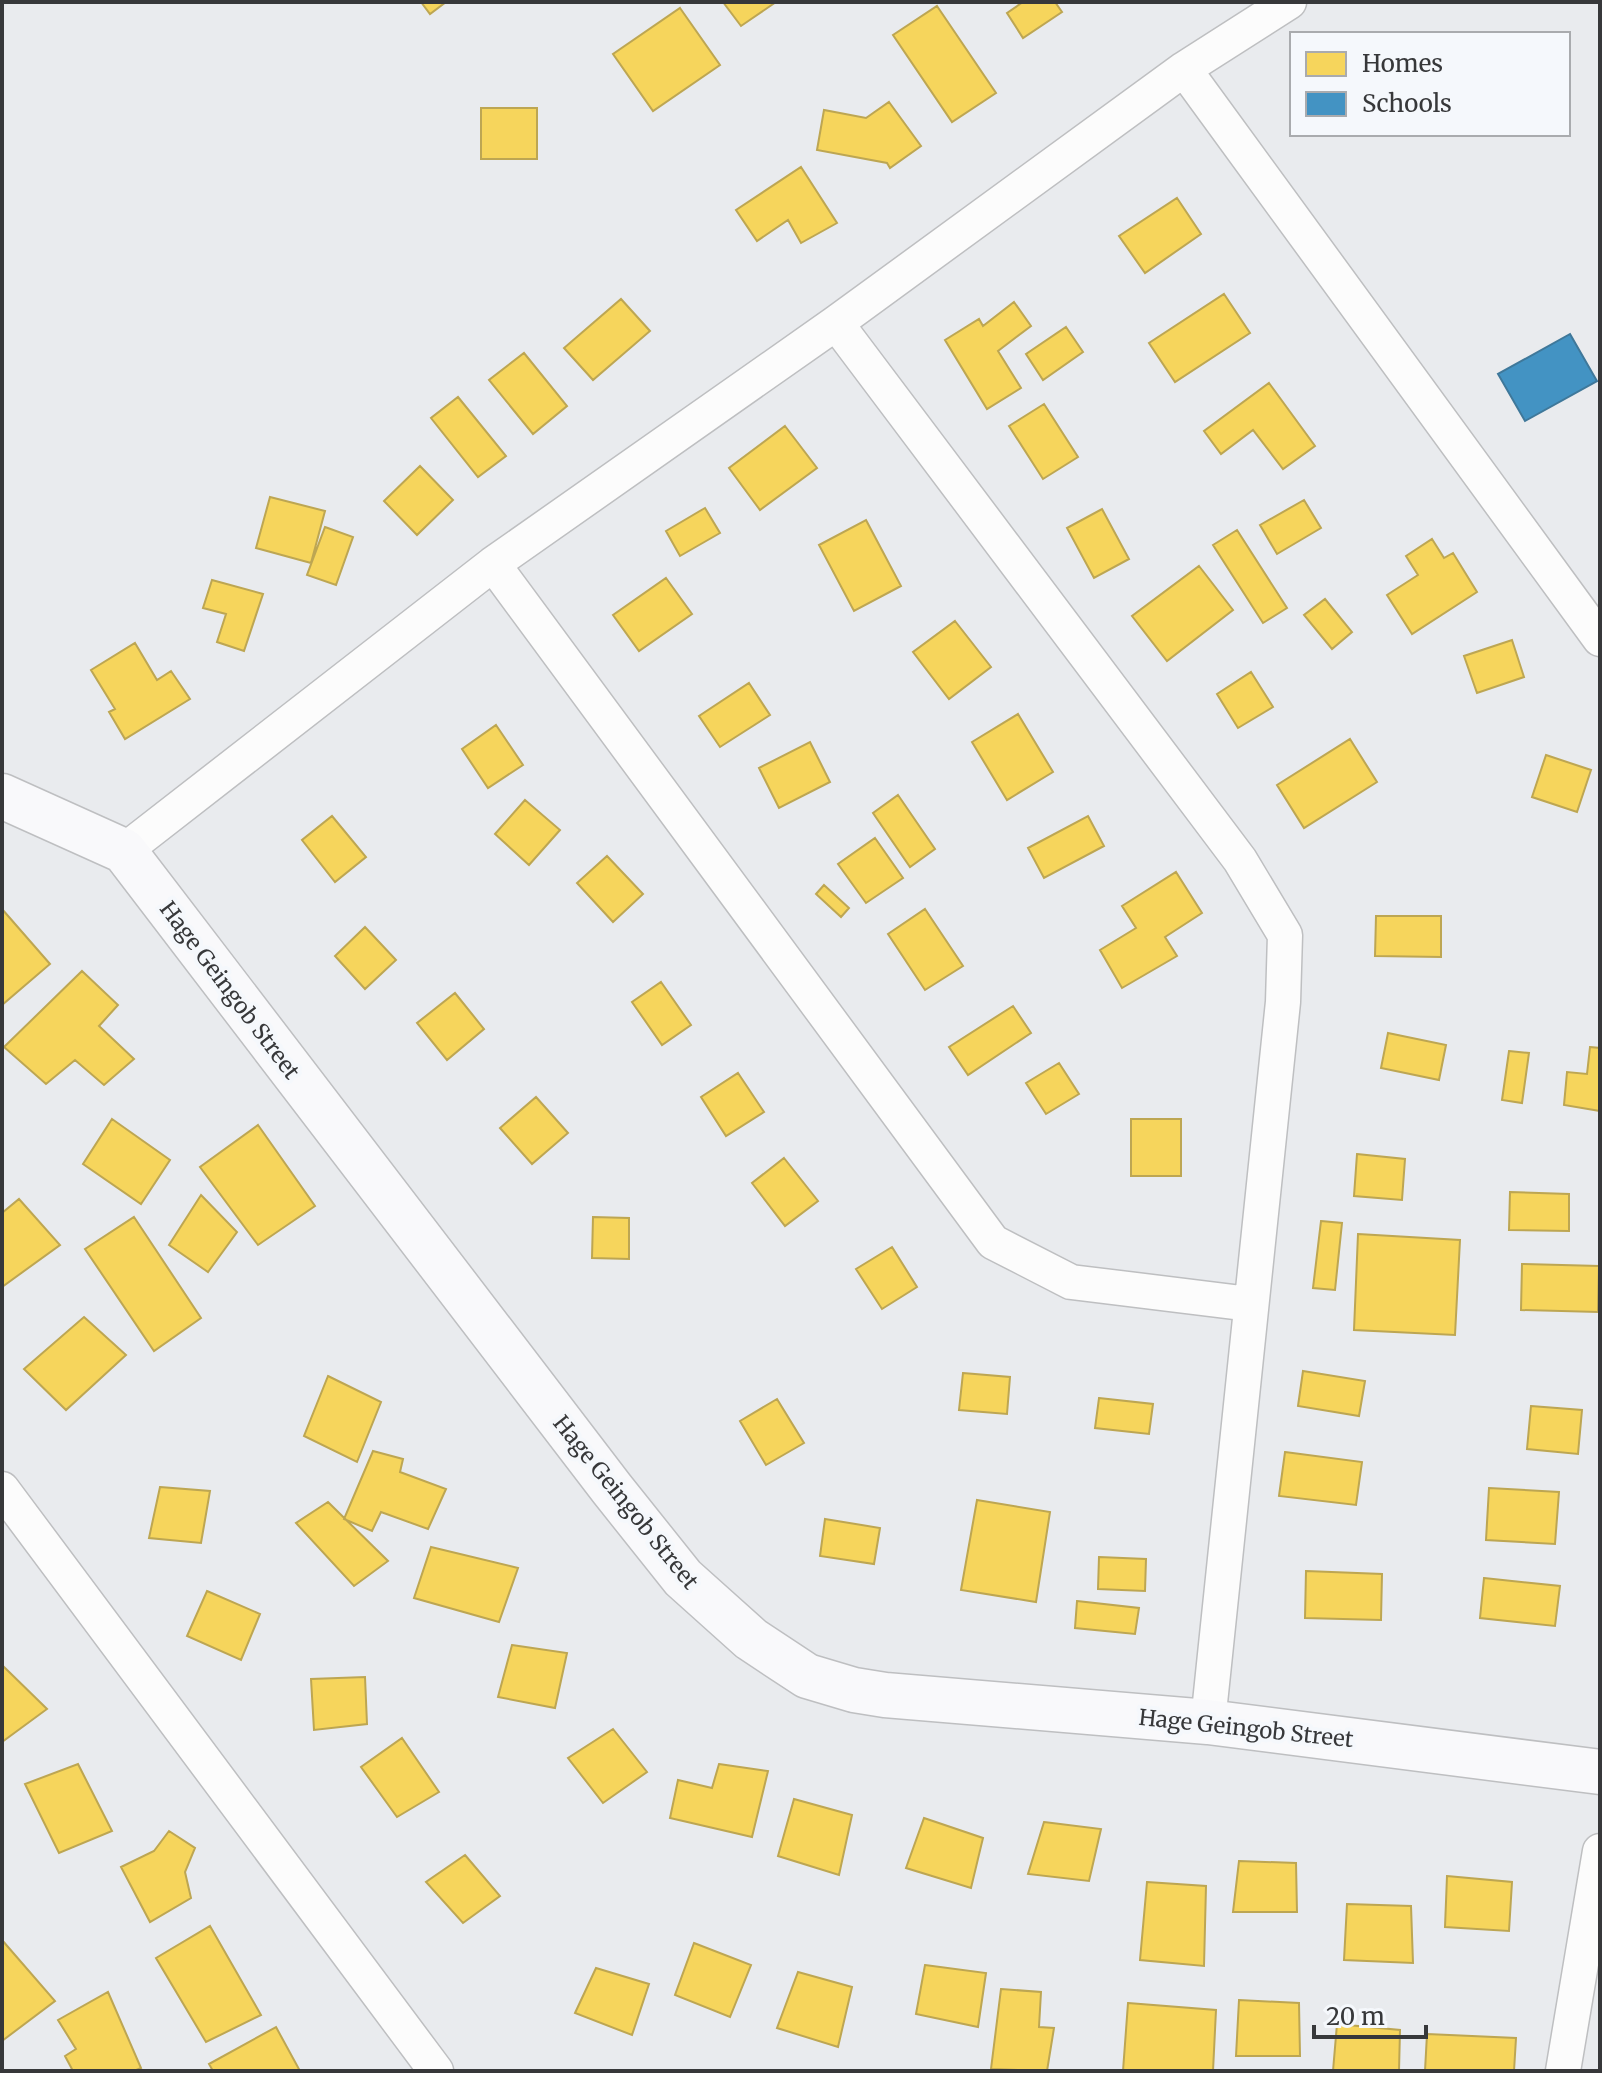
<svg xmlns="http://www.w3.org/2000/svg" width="1602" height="2073" font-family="Merriweather,serif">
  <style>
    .homes { fill: #f6d55c; stroke: #bda652; stroke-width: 2 }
    .schools { fill: #4393c3; stroke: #3f789a; stroke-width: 2 }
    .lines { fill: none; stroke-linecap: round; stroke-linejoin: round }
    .street-casing { stroke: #bebfc1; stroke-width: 37 }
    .secondary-casing { stroke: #bebfc1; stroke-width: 47 }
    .street { stroke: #fcfcfc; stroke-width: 34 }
    .secondary { stroke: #f9f9fb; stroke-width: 44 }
    .labels { text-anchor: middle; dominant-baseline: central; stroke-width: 8; stroke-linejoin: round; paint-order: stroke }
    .street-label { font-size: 22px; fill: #37383a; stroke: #f5f8fc }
  </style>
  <rect width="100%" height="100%" fill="#e9ebee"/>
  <path class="homes" d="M421 2H446L430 14Z
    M723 2H776L741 26Z
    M1023 2H1055L1062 12 1023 38 1007 13Z
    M937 6 996 93 952 122 893 35Z
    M680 8 720 65 653 111 613 54Z
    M889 102 921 146 890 168 887 163 817 150 824 110 866 118Z
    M481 108H537V159H481Z
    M801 167 837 223 801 243 788 220 757 241 736 210Z
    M1177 198 1201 234 1145 273 1119 236Z
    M1224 294 1250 333 1175 382 1149 343Z
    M621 299 650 331 593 380 564 348Z
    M1014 302 1031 326 998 351 1021 388 987 409 945 340 979 319 983 326Z
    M1066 327 1083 352 1043 380 1026 354Z
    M524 353 567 406 533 434 489 380Z
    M1269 383 1315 446 1283 469 1253 430 1221 454 1204 431Z
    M458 397 506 456 478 477 431 418Z
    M1044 404 1078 457 1043 479 1009 426Z
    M785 426 817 468 760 510 729 468Z
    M420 466 453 500 417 535 384 501Z
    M270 497 325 511 311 563 256 548Z
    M1304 500 1321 528 1277 554 1260 525Z
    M705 508 720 533 680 556 666 531Z
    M1102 509 1129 559 1094 578 1067 528Z
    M866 520 901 586 854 611 819 545Z
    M325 527 353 537 336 585 307 575Z
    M1237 530 1287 608 1263 623 1213 545Z
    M1432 539 1444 558 1453 553 1477 592 1412 634 1387 595 1418 575 1406 556Z
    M1199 566 1233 610 1167 661 1132 616Z
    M666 578 692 614 639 651 613 615Z
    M212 580 263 594 244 651 217 642 226 614 203 608Z
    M1325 599 1352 632 1332 649 1304 615Z
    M955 621 991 667 949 699 913 652Z
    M1512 640 1524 677 1477 693 1464 656Z
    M135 643 157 680 171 671 190 699 125 739 109 712 115 709 91 670Z
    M1251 672 1273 707 1238 728 1217 694Z
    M749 683 770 715 720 747 699 716Z
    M1018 714 1053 772 1007 800 972 742Z
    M496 725 523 765 488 788 462 749Z
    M1350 739 1377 782 1304 828 1277 785Z
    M810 742 830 782 779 808 759 768Z
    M1546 755 1591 770 1577 812 1532 797Z
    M898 795 935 849 910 867 873 813Z
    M525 800 560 830 529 865 495 834Z
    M332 816 366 857 335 882 302 840Z
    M1088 816 1104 846 1044 878 1028 848Z
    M875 838 903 878 866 903 838 864Z
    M607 856 643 894 613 922 577 883Z
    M1176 872 1202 913 1165 937 1177 956 1122 988 1100 950 1136 928 1122 906Z
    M824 885 849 908 841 917 816 894Z
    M2 909 50 964 2 1005Z
    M925 909 963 966 925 990 888 934Z
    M1376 916H1441V957L1375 956Z
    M365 927 396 960 365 989 335 956Z
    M82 971 118 1005 99 1026 134 1059 104 1085 75 1060 46 1084 4 1047Z
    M661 982 691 1025 662 1045 632 1002Z
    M455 993 484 1029 447 1060 417 1023Z
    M1013 1006 1031 1033 968 1075 949 1047Z
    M1388 1033 1446 1045 1439 1080 1381 1068Z
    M1590 1047 1600 1048V1111L1564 1105 1567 1072 1587 1074Z
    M1509 1051 1529 1053 1522 1103 1502 1100Z
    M1059 1063 1079 1094 1046 1114 1026 1083Z
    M738 1073 764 1112 726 1136 701 1097Z
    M536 1097 568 1133 532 1164 500 1128Z
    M112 1119 170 1160 141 1204 83 1164Z
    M1131 1119H1181V1176H1131Z
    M258 1125 315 1206 258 1245 200 1167Z
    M1357 1154 1405 1159 1402 1200 1354 1196Z
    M784 1158 818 1201 785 1226 752 1183Z
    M1510 1192 1569 1194V1231L1509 1230Z
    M201 1195 237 1232 208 1272 169 1245Z
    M19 1199 60 1245 2 1287V1213Z
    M134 1217 201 1318 154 1351 85 1249Z
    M593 1217 629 1218V1259L592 1258Z
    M1321 1221 1342 1223 1335 1290 1313 1288Z
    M1358 1234 1460 1240 1455 1335 1354 1330Z
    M892 1247 917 1287 882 1309 856 1269Z
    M1522 1264 1599 1266 1598 1312 1521 1310Z
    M84 1317 126 1355 66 1410 24 1369Z
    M1303 1371 1365 1381 1359 1416 1298 1406Z
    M963 1373 1010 1377 1007 1414 959 1410Z
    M328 1376 381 1402 357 1462 304 1436Z
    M1099 1398 1153 1404 1149 1434 1095 1428Z
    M777 1399 804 1443 766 1465 740 1421Z
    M1531 1406 1582 1410 1578 1454 1527 1449Z
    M373 1451 403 1459 400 1472 446 1489 428 1529 381 1512 372 1531 344 1519Z
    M1285 1452 1362 1462 1356 1505 1279 1496Z
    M160 1487 210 1491 201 1543 149 1538Z
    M1489 1488 1559 1492 1555 1544 1486 1540Z
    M977 1500 1050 1512 1036 1602 961 1590Z
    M328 1502 388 1561 354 1586 296 1523Z
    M825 1519 880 1528 874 1564 820 1556Z
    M431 1547 518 1568 499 1622 414 1598Z
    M1099 1557 1146 1559 1145 1591 1098 1589Z
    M1306 1571 1382 1574 1381 1620 1305 1618Z
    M1484 1578 1560 1586 1555 1626 1480 1618Z
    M207 1591 260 1614 241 1660 187 1636Z
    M1077 1601 1139 1608 1135 1634 1075 1628Z
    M512 1645 567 1653 555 1708 498 1697Z
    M2 1665 47 1709 2 1742Z
    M365 1677 367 1724 314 1730 311 1679Z
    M613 1729 647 1772 603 1803 568 1758Z
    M402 1738 439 1792 397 1817 361 1767Z
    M78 1764 112 1831 59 1853 25 1784Z
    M719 1764 768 1771 752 1837 670 1818 678 1780 712 1788Z
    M794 1799 852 1815 839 1875 778 1856Z
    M924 1818 983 1838 971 1888 906 1868Z
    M1044 1822 1101 1829 1089 1881 1028 1874Z
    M169 1831 195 1848 185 1872 191 1898 150 1922 121 1867 154 1851Z
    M465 1855 500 1896 463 1923 426 1882Z
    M1239 1861 1296 1863 1297 1912H1233Z
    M1447 1876 1512 1882 1509 1931 1445 1927Z
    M1147 1882 1206 1886 1204 1966 1140 1960Z
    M1347 1904 1411 1906 1413 1963 1344 1960Z
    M210 1926 261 2015 206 2042 156 1958Z
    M2 1940 55 2001 2 2041Z
    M694 1943 751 1965 730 2017 675 1995Z
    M925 1965 986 1973 978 2027 916 2014Z
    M596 1968 649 1984 632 2035 575 2013Z
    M798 1972 852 1987 838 2047 777 2028Z
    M1001 1989 1041 1992 1039 2027 1054 2028 1047 2071 991 2069Z
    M108 1992 141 2068 134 2071H73L65 2056 76 2049 58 2020Z
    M1239 2000 1299 2003 1300 2056H1236Z
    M1128 2003 1216 2010 1213 2071H1123Z
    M1337 2024 1400 2030 1399 2071H1333Z
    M276 2027 300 2071H213L209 2064Z
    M1427 2034 1516 2038 1514 2071H1425Z"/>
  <path class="schools" d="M1570 334 1597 381 1525 421 1498 374Z"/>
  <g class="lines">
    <defs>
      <path id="street" d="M1184 69 1600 639
        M836 323 1240 860 1285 935 1283 1002 1208 1722
        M493 564 993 1242 1071 1282 1250 1304
        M124 851 493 564 836 323 1184 69 1289 2
        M2 1489 436 2071
        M1563 2071 1600 1851"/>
      <path id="secondary" d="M2 796 124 851 612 1489 683 1578 751 1639 807 1676 854 1690 885 1695 1208 1722 1600 1772"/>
    </defs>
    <use href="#street" class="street-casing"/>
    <use href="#secondary" class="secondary-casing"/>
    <use href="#street" class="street"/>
    <use href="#secondary" class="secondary"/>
  </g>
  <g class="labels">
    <g class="street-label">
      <text transform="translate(230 990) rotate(53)">Hage Geingob Street</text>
      <text transform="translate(626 1502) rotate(51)">Hage Geingob Street</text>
      <text transform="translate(1246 1728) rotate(6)">Hage Geingob Street</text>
    </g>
  </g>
  <rect width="1602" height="2073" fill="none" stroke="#37383a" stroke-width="8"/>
  <rect x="1290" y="32" width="280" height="104" fill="#f5f8fc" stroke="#a9abae" stroke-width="2"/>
  <rect x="1306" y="52" width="40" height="24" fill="#f6d55c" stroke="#a9abae" stroke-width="2"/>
  <text x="1362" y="72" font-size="24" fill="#37383a">Homes</text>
  <rect x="1306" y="92" width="40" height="24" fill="#4393c3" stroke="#a9abae" stroke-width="2"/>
  <text x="1362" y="112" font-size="24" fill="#37383a">Schools</text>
  <path d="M1314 2025v12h112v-12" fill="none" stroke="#37383a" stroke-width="4"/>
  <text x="1326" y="2025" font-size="24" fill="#37383a" stroke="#f5f8fc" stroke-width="6" paint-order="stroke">20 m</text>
</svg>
